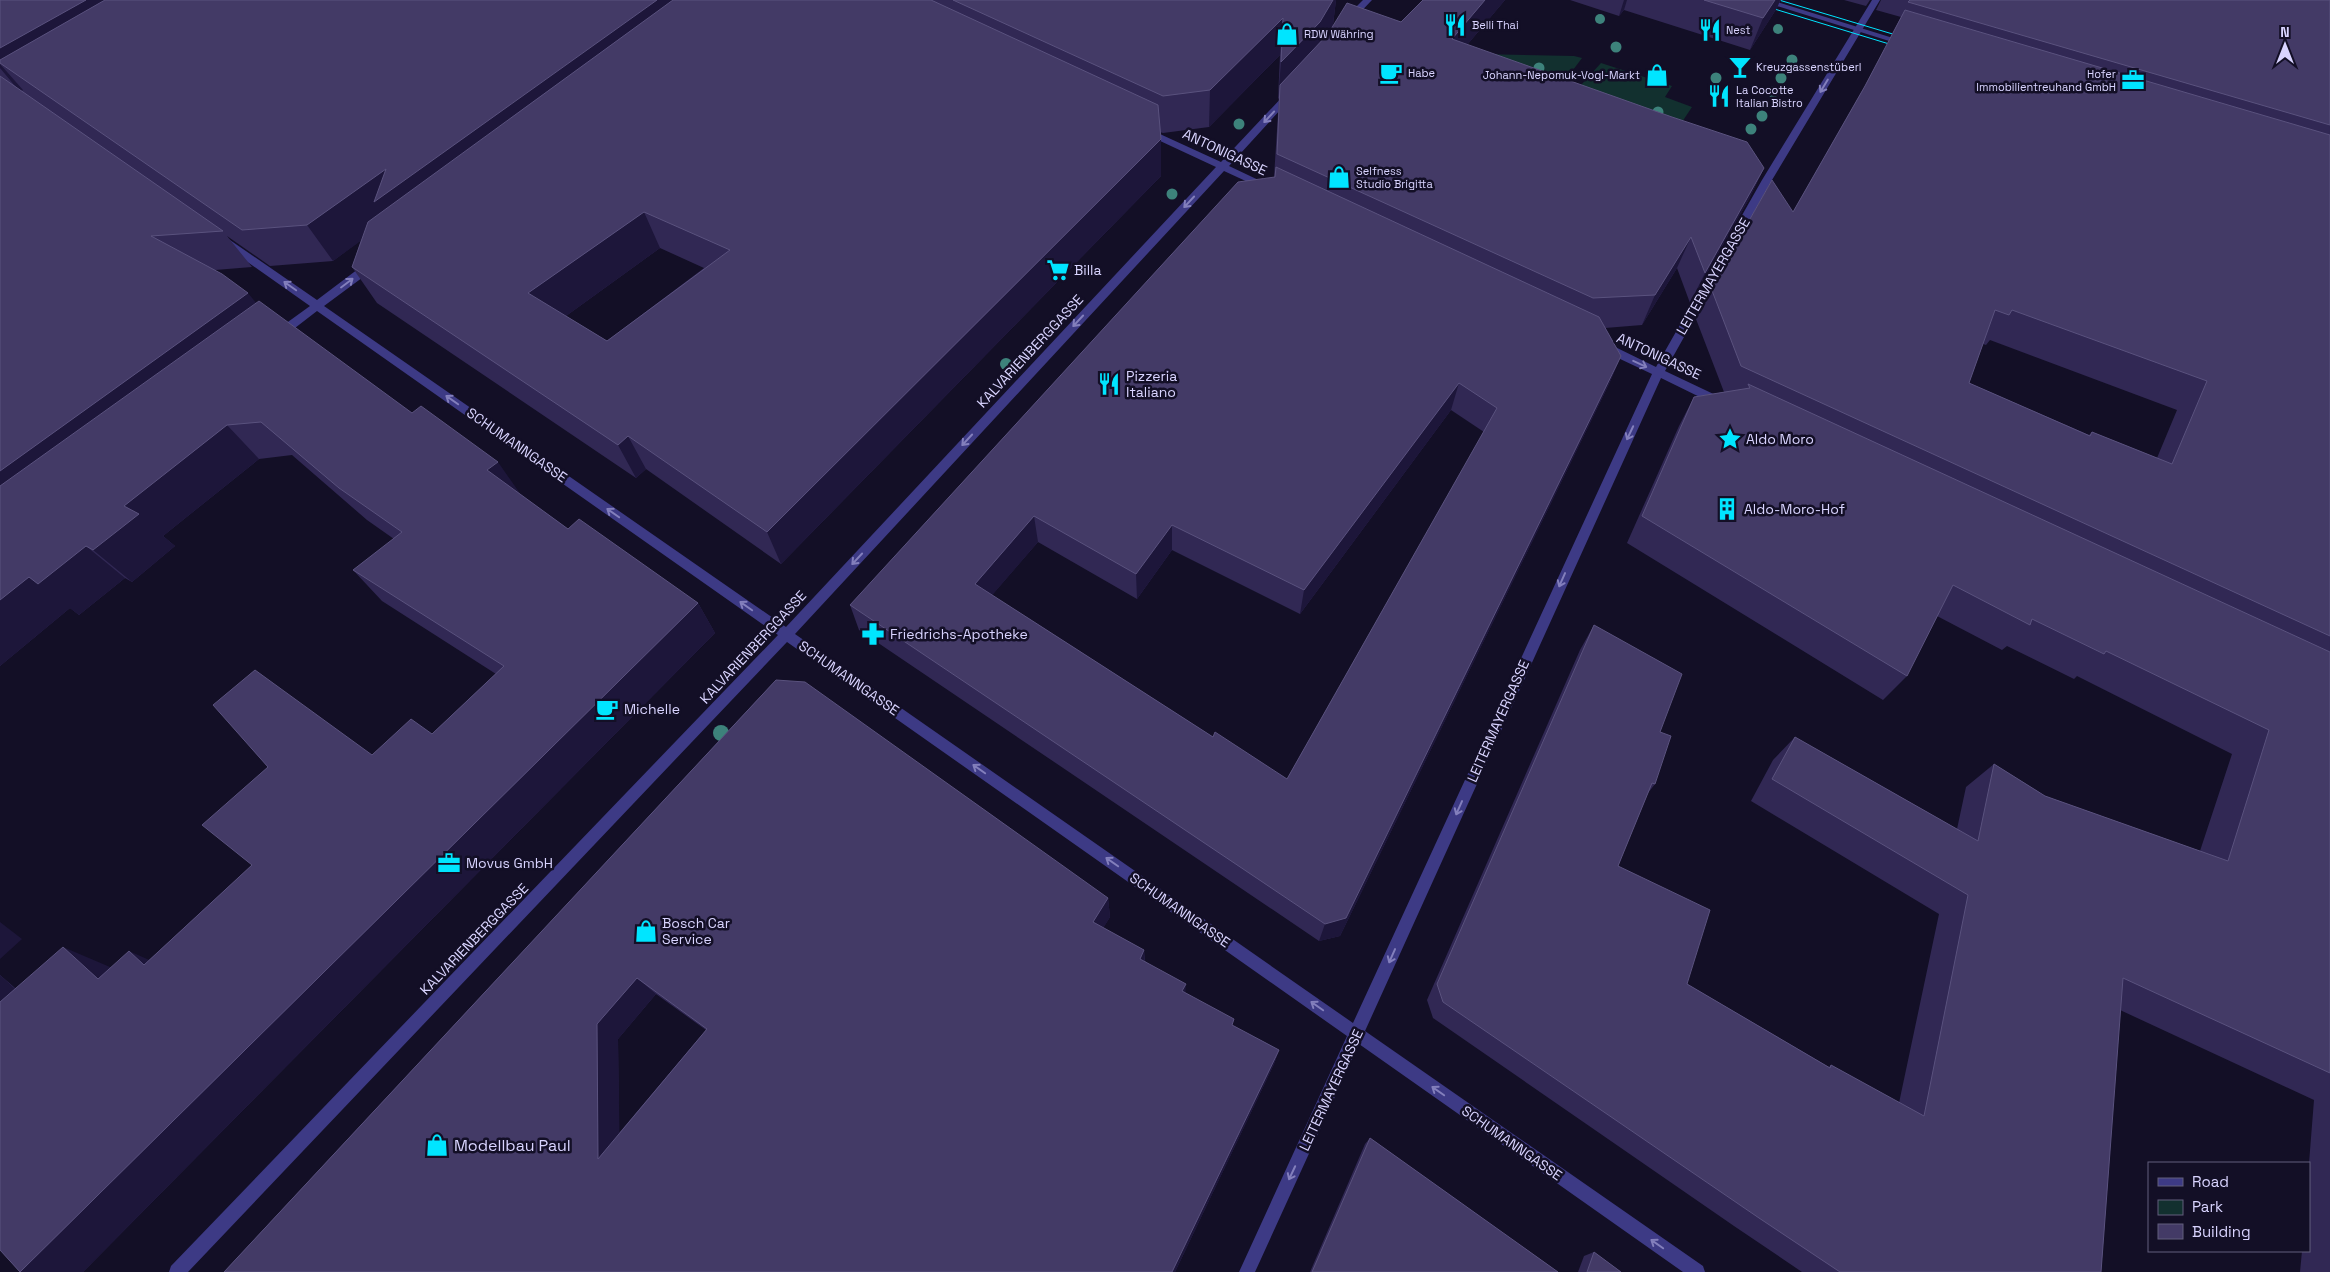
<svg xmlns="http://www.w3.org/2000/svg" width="2330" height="1272" font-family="'Space Grotesk',sans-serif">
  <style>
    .green { fill: #12302f }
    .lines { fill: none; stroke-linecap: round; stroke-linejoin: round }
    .minor { fill: #3d3a85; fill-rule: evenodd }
    .tertiary { fill: #3d3a85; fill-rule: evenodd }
    .tram { stroke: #00e5ff; stroke-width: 1 }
    .tree { fill: #3d827b }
    .wall { fill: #312854; fill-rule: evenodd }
    .shaded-wall { fill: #1d163a }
    .building { fill: #433a66; stroke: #5a527e; fill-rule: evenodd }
    .oneway { stroke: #837fbc }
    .labels { text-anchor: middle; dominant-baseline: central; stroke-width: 5; stroke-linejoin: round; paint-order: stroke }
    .far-poi-label { font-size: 11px; fill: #d9d4ff; stroke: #130f26; text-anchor: start }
    .street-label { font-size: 14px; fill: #d9d4ff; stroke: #130f26 }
    .poi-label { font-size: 14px; fill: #d9d4ff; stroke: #130f26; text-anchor: start }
    .near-poi-label { font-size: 16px; fill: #d9d4ff; stroke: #130f26; text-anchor: start }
  </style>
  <rect width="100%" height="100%" fill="#130f26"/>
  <path class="green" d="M1478 54 1574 56 1582 58 1558 90Z
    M1601 63 1672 86 1665 97 1692 107 1674 134 1572 95Z"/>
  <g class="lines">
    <path class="minor" d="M1363 0H1372L1352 21H1346V17Z
      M1872 0H1880L1772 180 1665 371 1724 399 1726 402 1720 406 1716 405 1661 378 1365 1031 1703 1266 1705 1272H1683L1359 1044 1255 1272H1239L1347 1036 787 642 188 1272H169L171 1266 778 635 317 311 282 338H274V332L310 306 219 242V238H227L317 300 366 263H374V269L324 306 786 627 1216 167 1143 133V129H1149L1221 162 1286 93H1292V97L1229 166 1269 185V189H1263L1224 171 795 634 1353 1023 1652 374 1601 350 1600 347 1605 343 1609 344 1656 367 1762 180Z"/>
    <path class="tertiary" d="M1758 0H1771L1909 43 1902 45Z"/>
    <path class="tram" d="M1745 0 1899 47
      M1779 0 1906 38"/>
  </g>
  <g class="tree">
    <circle cx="1600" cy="19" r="5"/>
    <circle cx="1778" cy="29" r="5"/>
    <circle cx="1616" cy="47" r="5.5"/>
    <circle cx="1792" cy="60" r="5.5"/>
    <circle cx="1539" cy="68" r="5.5"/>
    <circle cx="1716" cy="78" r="5.5"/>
    <circle cx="1781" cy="78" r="5.5"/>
    <circle cx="1773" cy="92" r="5.5"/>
    <circle cx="1658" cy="112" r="5.5"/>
    <circle cx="1762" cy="116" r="5.5"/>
    <circle cx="1239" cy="124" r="5.5"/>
    <circle cx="1751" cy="129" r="5.5"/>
    <circle cx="1172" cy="194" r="5.5"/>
    <circle cx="1006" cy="364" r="6"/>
    <circle cx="721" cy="733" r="8"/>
  </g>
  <path class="wall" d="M0 0H1336L1333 25 1401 22 1423 0H1505L1467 45 1764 168 1749 199 1690 303 1677 268 1642 325 1605 328 1621 356 1609 384 1340 936 1319 941 859 630 850 605 1274 177 1279 98 1278 99 1280 55 1209 127 1163 133 1160 132 1161 176 781 564 646 469 636 478 377 303 352 267 361 240 333 261 270 266 227 236 252 267 215 270 256 303 568 529 698 603 715 633 83 1272H20L0 1250V975L15 988 149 960 372 755 432 734 496 674 382 601 353 570 394 539 367 520 292 455 259 459 163 536 175 546 132 582 125 578 79 615 70 608 0 666ZM660 248 704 268 607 341 566 316ZM1451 410 1484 432 1287 779 1213 737 992 595 1038 542 1137 599 1172 550 1300 614Z
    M1570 0H1781V1H1780L1777 8 1750 50 1624 10 1619 16Z
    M1844 0H1870L1866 6Z
    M1881 0H2330V1272H2300L2302 1251H2309V1163L2314 1100 2120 1010 2101 1272H1802L1734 1226 1433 1018 1427 1000 1580 650 1594 625 1660 732 1655 784 1648 793 1618 866 1687 984 1829 1067 1831 1065 1899 1103 1939 914 1751 801 1773 760 1795 737 1957 829 1966 787 1994 764 2045 796 2200 851 2232 754 2077 676 2074 679 2007 646 2002 650 1937 616 1907 676 1883 700 1627 543 1679 426 1694 397 1724 392 1696 319 1711 288 1793 212 1865 86 1901 17 1876 10ZM1990 340 2177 410 2157 458 2092 432 2089 435 1969 383 1983 344 1986 345Z
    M776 680 1108 898 1110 917 1103 928 1144 950 1145 961 1185 993 1233 1026 1279 1050 1274 1064 1175 1272H224ZM656 994 706 1030 619 1133 618 1039Z
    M1370 1138 1558 1272H1310L1365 1144Z
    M1594 1252 1621 1272H1578L1584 1256Z"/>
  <path class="shaded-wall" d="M86 0H178L0 63V48Z
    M657 0H720L387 222 333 261 307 225 386 169Z
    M1314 0H1336L1332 32 1280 85 1278 99 1281 62Z
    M1485 0H1505L1445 71 1452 39Z
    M1624 0H1627L1624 10 1619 16Z
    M1775 0H1780L1777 8 1750 50 1763 18Z
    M1283 18 1280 55 1209 127 1210 90Z
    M0 64 23 90 20 92 0 68Z
    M1161 139V176L781 564 767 532Z
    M1764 168 1749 199 1690 303 1705 273Z
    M644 212 660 248 548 329 528 293Z
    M1691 237 1677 268 1642 325 1655 295Z
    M248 293 277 328 0 534V471Z
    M1621 356 1609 384 1340 936 1319 941 1325 924Z
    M1459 383 1451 410 1300 614 1304 590Z
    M227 425 259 459 163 536 175 546 132 582 93 550 124 506Z
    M628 436 646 469 636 478 618 445Z
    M498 462 521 495 487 470Z
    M1034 516 1038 542 981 608 975 584Z
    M1172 525V550L1137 599 1136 574Z
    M86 546 125 578 79 615 38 584Z
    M29 577 70 608 0 666V600Z
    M698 603 715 633 83 1272H20Z
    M1108 898 1110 917 1096 940 1093 922Z
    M0 922 22 939 0 959Z
    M63 947 110 967 144 999 98 979Z
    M1144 950 1145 967 1140 959Z
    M129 951 174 971 144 965Z
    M0 975 50 1021 0 1003Z
    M637 978 656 994 618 1039 620 1169 598 1159 597 1024Z
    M1186 984 1185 1000 1182 991Z
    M1279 1050 1274 1064 1175 1272H1172Z"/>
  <path class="building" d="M0 0H86L0 48Z
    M105 0H657L374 202 386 169 307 225 242 230 0 63V60Z
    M673 0H931L1158 105 1161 139 767 532 628 436 618 445 352 267 368 222ZM644 212 730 250 607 341 528 293Z
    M953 0H1333L1320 22 1281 62 1283 18 1210 90 1163 96Z
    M1423 0H1485L1452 39 1672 117 1747 142 1764 168 1705 273 1691 237 1655 295 1593 298 1277 154 1280 85 1328 34 1347 3 1401 22Z
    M1704 0H1775L1763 18Z
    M1910 0H2330V125L1908 2Z
    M1905 10 2330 135V636L1741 366 1711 288 1772 180 1793 212 1865 86ZM1995 310 2009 315 2012 310 2207 381 2172 464 2092 432 2090 436 1969 383Z
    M0 76 223 231 151 236 222 274 248 293 0 471Z
    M1276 167 1599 317 1621 356 1346 918 1325 924 850 605 1238 182 1275 177ZM1459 383 1497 408 1287 779 1215 732 1213 737 975 584 1034 516 1136 574 1172 525 1304 590Z
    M259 301 412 413 421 406 498 462 487 470 568 529 579 519 698 603 20 1272 0 1250V1002L63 947 98 979 129 951 144 965 252 865 202 825 268 767 213 705 255 670 372 755 411 719 432 734 504 666 353 570 402 532 339 488 261 422 227 425 124 506 139 514 93 550 86 546 38 584 29 577 0 600V486Z
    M1748 384 2330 652V1073L2123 978 2101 1272H1840L1759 1218 1443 1002 1437 984 1594 625 1682 674 1660 732 1671 736 1655 784 1652 783 1618 866 1710 910 1687 984 1830 1068 1831 1065 1924 1116 1968 895 1772 779 1795 737 1978 841 1994 764 2045 796 2228 861 2269 730 2106 651 2104 654 2032 619 2030 625 1953 585 1907 676 1642 516 1694 397 1750 388Z
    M776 680 805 682 1108 898 1093 922 1144 950 1140 959 1186 984 1182 991 1234 1019 1232 1025 1279 1050 1172 1272H224ZM637 978 707 1029 598 1159 597 1024Z
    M1370 1138 1558 1272H1312Z
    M1594 1252 1621 1272H1587Z"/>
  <defs><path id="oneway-shaft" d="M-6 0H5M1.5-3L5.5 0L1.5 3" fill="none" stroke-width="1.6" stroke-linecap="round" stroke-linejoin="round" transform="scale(1.25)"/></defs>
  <g class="oneway">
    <use href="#oneway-shaft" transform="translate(1824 86) rotate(121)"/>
    <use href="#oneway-shaft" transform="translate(1269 117) rotate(133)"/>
    <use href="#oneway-shaft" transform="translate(1189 202) rotate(133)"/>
    <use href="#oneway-shaft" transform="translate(347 283) rotate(-37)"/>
    <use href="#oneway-shaft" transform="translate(290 286) rotate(-145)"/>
    <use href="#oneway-shaft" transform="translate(1078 321) rotate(133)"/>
    <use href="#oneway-shaft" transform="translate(1640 364) rotate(25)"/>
    <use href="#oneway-shaft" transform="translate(452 400) rotate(-145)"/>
    <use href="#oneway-shaft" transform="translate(1630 433) rotate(115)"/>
    <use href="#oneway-shaft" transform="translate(967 440) rotate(133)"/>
    <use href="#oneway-shaft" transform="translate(613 513) rotate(-145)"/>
    <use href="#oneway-shaft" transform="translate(857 559) rotate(133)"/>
    <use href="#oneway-shaft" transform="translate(1562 580) rotate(114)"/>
    <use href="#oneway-shaft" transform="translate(746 606) rotate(-145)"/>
    <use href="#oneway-shaft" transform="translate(979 769) rotate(-145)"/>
    <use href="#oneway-shaft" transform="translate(1459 808) rotate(114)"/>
    <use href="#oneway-shaft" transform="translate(1112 862) rotate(-145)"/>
    <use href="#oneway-shaft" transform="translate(1392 956) rotate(114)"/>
    <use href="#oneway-shaft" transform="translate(1317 1006) rotate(-145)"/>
    <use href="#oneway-shaft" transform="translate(1438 1091) rotate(-145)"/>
    <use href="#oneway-shaft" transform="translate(1292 1173) rotate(115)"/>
    <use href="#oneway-shaft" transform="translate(1657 1244) rotate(-145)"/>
  </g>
  <defs>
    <symbol id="restaurant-bare" viewBox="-9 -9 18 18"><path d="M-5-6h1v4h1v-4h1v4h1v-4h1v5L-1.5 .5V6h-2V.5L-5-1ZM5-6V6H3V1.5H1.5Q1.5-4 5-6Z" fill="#00e5ff" stroke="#130f26" stroke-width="2.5" paint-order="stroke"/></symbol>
    <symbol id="shop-bare" viewBox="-9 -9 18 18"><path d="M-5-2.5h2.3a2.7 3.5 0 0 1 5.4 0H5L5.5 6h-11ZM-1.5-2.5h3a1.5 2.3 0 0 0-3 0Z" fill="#00e5ff" stroke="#130f26" stroke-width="2.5" paint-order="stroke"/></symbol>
    <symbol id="bar-bare" viewBox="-9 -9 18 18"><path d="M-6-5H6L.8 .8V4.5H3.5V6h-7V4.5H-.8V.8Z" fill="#00e5ff" stroke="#130f26" stroke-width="2.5" paint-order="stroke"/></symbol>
    <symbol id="cafe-bare" viewBox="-9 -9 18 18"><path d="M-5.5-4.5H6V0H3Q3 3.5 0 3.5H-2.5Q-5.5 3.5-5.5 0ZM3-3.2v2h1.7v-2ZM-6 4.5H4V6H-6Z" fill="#00e5ff" stroke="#130f26" stroke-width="2.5" paint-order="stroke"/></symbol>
    <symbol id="office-bare" viewBox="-9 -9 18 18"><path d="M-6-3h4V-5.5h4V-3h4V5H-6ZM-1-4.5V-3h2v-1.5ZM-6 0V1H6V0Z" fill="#00e5ff" stroke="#130f26" stroke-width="2.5" paint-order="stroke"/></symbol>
    <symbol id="supermarket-bare" viewBox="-9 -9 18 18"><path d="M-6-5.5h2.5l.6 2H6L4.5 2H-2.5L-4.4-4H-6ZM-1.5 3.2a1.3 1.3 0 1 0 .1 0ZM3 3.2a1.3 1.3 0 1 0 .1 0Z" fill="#00e5ff" stroke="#130f26" stroke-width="2.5" paint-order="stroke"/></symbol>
    <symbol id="sight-bare" viewBox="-9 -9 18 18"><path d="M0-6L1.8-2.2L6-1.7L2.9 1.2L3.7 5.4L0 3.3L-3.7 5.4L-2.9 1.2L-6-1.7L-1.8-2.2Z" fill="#00e5ff" stroke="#130f26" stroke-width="2.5" paint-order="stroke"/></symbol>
    <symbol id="building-bare" viewBox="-9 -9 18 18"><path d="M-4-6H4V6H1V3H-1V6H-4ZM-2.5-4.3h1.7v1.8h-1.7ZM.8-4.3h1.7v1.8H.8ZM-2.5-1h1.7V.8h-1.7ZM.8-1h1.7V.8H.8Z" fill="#00e5ff" stroke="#130f26" stroke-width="2.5" paint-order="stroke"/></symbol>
    <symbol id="pharmacy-bare" viewBox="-9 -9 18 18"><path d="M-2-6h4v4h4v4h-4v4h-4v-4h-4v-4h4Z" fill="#00e5ff" stroke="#130f26" stroke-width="2.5" paint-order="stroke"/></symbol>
  </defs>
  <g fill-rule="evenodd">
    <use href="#restaurant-bare" x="1439" y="9" width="32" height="32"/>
    <use href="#restaurant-bare" x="1694" y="14" width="32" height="32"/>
    <use href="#shop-bare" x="1271" y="18" width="32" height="32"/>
    <use href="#bar-bare" x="1724" y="51" width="32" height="32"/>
    <use href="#cafe-bare" x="1375" y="57" width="32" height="32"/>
    <use href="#shop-bare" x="1641" y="59" width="32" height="32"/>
    <use href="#office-bare" x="2117" y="64" width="32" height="32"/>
    <use href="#restaurant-bare" x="1703" y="80" width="32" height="32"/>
    <use href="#shop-bare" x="1323" y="161" width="32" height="32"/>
    <use href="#supermarket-bare" x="1042" y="254" width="32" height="32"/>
    <use href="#restaurant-bare" x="1093" y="368" width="32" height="32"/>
    <use href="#sight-bare" x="1714" y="423" width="32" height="32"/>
    <use href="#building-bare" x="1711" y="493" width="32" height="32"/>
    <use href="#pharmacy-bare" x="857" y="618" width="32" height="32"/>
    <use href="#cafe-bare" x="591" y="693" width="32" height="32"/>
    <use href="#office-bare" x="433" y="847" width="32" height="32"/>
    <use href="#shop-bare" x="630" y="915" width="32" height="32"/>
    <use href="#shop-bare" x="421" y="1129" width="32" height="32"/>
  </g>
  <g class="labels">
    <g class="far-poi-label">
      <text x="1472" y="25">Belli Thai</text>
      <text x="1726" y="30">Nest</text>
      <text x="1304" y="34">RDW Währing</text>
      <text x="1756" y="67">Kreuzgassenstüberl</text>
      <text x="1408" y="73">Habe</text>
      <text x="2116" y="74" text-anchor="end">Hofer<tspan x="2116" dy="13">Immobilientreuhand GmbH</tspan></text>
      <text x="1640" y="75" text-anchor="end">Johann-Nepomuk-Vogl-Markt</text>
      <text x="1736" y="90">La Cocotte<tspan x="1736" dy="13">Italian Bistro</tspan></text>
      <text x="1356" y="171">Selfness<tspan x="1356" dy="13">Studio Brigitta</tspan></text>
    </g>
    <g class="street-label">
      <text transform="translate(1225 152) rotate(25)">ANTONIGASSE</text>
      <text transform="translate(1713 276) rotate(-60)">LEITERMAYERGASSE</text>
      <text transform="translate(1030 351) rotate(-47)">KALVARIENBERGGASSE</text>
      <text transform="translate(1659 356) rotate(25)">ANTONIGASSE</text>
      <text transform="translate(517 445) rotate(35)">SCHUMANNGASSE</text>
      <text transform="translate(753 647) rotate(-47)">KALVARIENBERGGASSE</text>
      <text transform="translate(849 678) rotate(35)">SCHUMANNGASSE</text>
      <text transform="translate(1498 721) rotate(-66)">LEITERMAYERGASSE</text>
      <text transform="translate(1180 910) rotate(35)">SCHUMANNGASSE</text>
      <text transform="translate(474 939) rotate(-46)">KALVARIENBERGGASSE</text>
      <text transform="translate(1331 1090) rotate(-65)">LEITERMAYERGASSE</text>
      <text transform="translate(1512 1143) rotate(35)">SCHUMANNGASSE</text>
    </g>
    <g class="poi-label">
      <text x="1074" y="270">Billa</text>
      <text x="1126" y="376">Pizzeria<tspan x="1126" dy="16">Italiano</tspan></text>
      <text x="1746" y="439">Aldo Moro</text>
      <text x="1744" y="509">Aldo-Moro-Hof</text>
      <text x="890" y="634">Friedrichs-Apotheke</text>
      <text x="624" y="709">Michelle</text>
      <text x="466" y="863">Movus GmbH</text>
      <text x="662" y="923">Bosch Car<tspan x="662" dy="16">Service</tspan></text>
    </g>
    <g class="near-poi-label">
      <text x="454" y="1145">Modellbau Paul</text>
    </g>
  </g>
  <rect x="2148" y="1162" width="162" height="90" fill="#130f26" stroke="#625e7d"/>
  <rect x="2158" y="1178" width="25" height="8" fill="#3d3a85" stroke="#625e7d"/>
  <text x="2192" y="1187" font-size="15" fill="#d9d4ff">Road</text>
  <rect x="2158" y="1200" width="25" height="15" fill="#12302f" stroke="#625e7d"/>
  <text x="2192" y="1212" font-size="15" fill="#d9d4ff">Park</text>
  <rect x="2158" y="1224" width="25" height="15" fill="#433a66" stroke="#625e7d"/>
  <text x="2192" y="1237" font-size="15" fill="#d9d4ff">Building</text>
  <g transform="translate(2285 45)" stroke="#130f26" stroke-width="4" paint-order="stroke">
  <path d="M0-4L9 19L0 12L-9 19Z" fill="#d9d4ff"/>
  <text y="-8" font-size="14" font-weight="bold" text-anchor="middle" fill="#d9d4ff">N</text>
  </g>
</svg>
